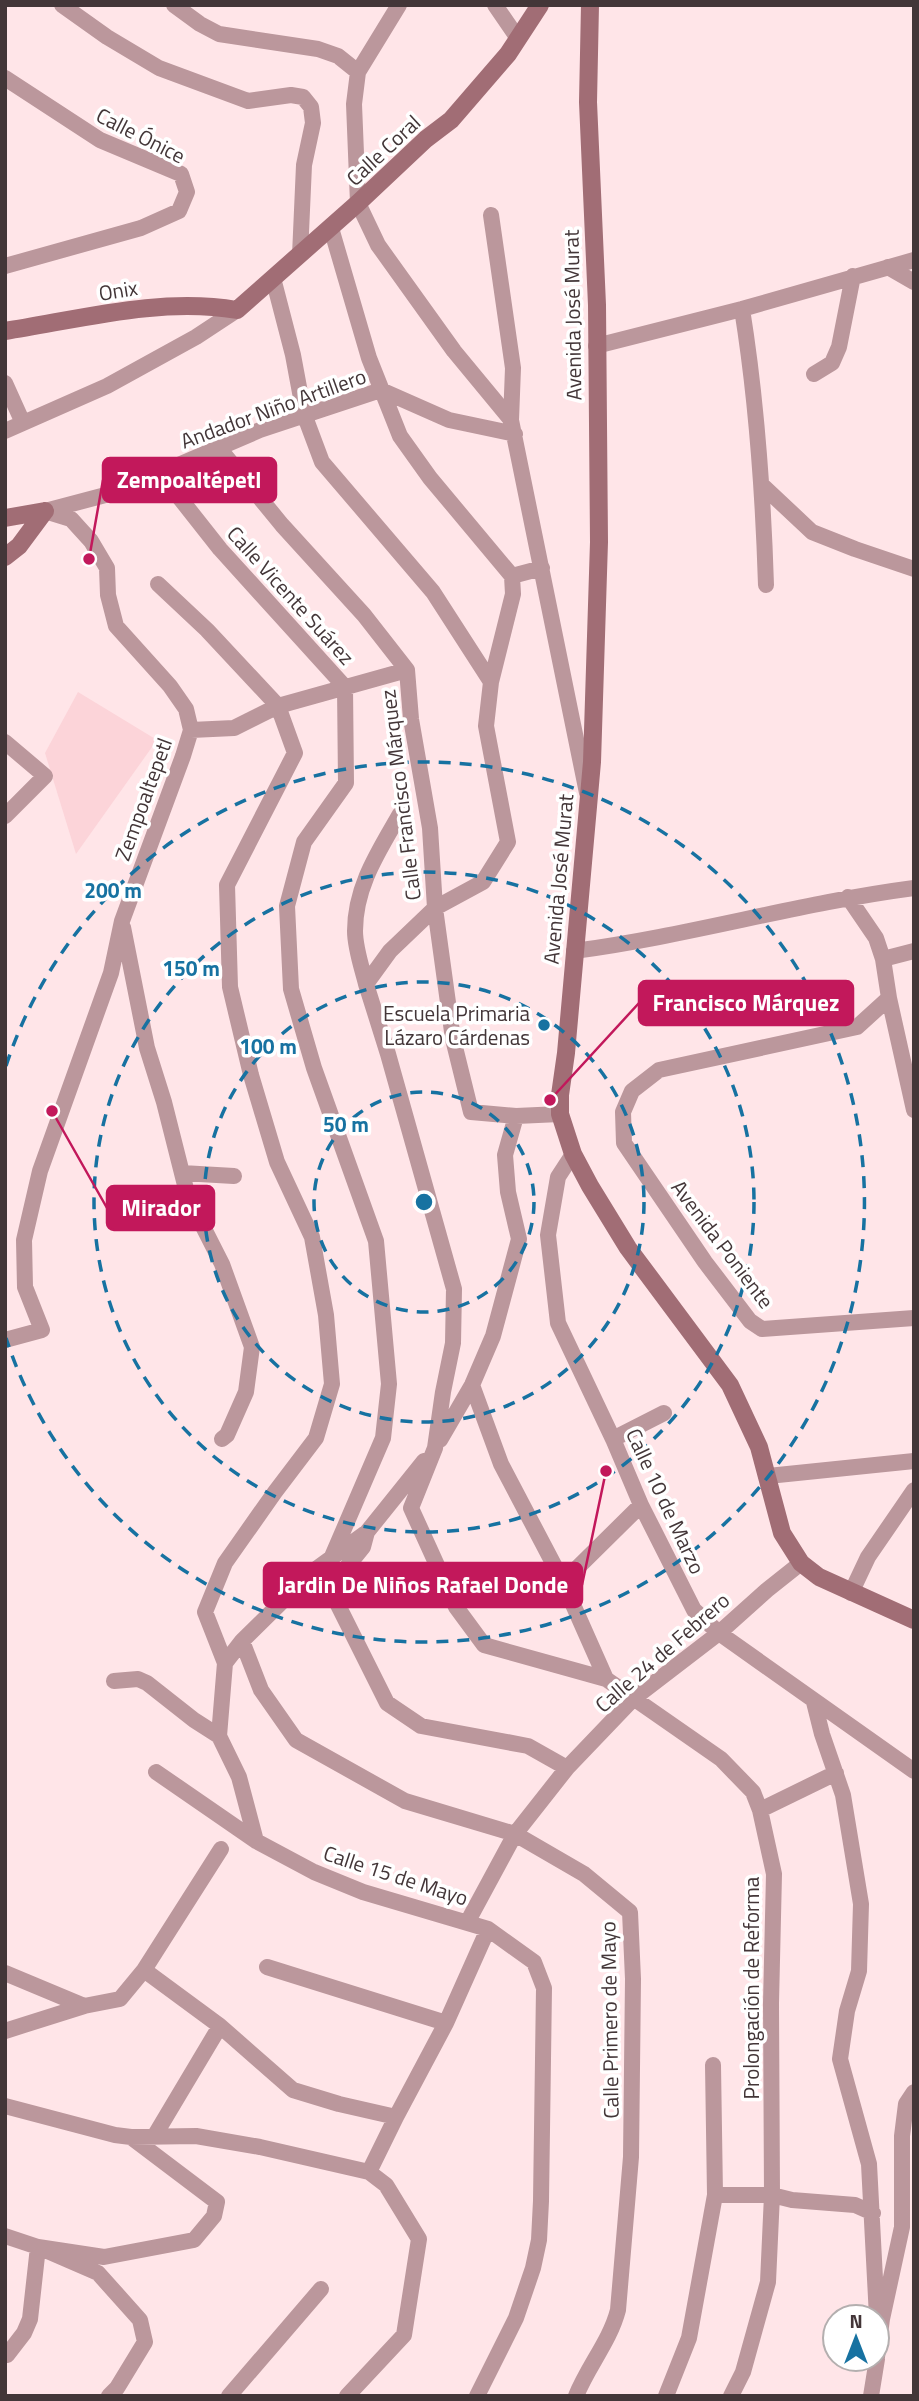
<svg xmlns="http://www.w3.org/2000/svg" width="919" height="2401" font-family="'Titillium Web',sans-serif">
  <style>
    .built { fill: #fcd4d9 }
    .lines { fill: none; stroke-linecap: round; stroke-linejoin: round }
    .street { stroke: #bb979c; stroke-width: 16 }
    .secondary { stroke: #a16d75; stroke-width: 18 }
    .ring { fill: none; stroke: #1772a1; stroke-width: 3.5; stroke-dasharray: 12 9 }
    .poi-dot { fill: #1772a1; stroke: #fff; stroke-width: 2.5 }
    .labels { text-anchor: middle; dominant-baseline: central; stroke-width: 7; stroke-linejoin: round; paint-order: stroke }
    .street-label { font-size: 21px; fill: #433638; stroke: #fff }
    .poi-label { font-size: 21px; fill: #433638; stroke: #fff; text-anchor: end }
    .centre { fill: #1772a1; stroke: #fff; stroke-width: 3.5 }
    .ring-label { font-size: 21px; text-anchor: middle; font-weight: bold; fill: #1772a1; stroke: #fff; stroke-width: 7; stroke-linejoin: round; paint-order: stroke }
    .leader { fill: none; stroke: #c2185b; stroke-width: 2.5 }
    .callout-dot { fill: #c2185b; stroke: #fff; stroke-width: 2.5 }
    .callout { fill: #c2185b; stroke: #c2185b; stroke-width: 2.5 }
    .callout-label { font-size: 23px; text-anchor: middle; font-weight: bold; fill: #fff }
  </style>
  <rect width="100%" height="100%" fill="#ffe5e8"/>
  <path class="built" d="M78 692 157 740 76 854 45 753Z"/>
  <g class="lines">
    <path class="street" d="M62 5 107 37 159 68 248 101 291 95 303 97 311 107 313 123 304 165 300 255
      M174 5 200 24 219 34 318 49 338 56 358 72
      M399 5 358 72 354 104 358 203 378 245 454 351 511 420 587 793
      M495 5 517 37
      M5 78 100 140 181 174 187 192 179 211 141 228 5 266
      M491 215 513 368 511 420
      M331 228 369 358 400 436 430 478 512 576
      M888 267 914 282
      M273 278 293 355 304 414 322 462 433 592 491 682
      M742 309C757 402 763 490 766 585
      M596 346 742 309 914 260
      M814 374 832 363 839 347 853 276
      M5 383 23 423
      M5 431 107 386 196 337 237 310
      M219 448 282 525 364 615 407 670 411 719 430 828 435 908 453 1039 471 1112 516 1116 560 1114
      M160 473 220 549 345 687 346 783 304 842 287 906 291 989 314 1068 376 1241 389 1384 383 1438 331 1559
      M762 485 812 532 855 549 914 569
      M45 511 113 493 260 430 381 390 449 420 515 434
      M542 568 512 576 513 594 491 682 486 726 508 842 483 882 435 908 390 951 366 984 388 1054 454 1289 453 1343 443 1392 435 1448 411 1508 456 1607 484 1645 606 1679
      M158 584 207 630 278 706 295 753 227 885 230 987 251 1075 277 1162 312 1237 326 1315 332 1384 316 1438 275 1492 225 1563 205 1612 225 1663
      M191 730 234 728 278 706 407 670
      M5 742 45 776 5 816
      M848 897 876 938 883 959 889 998 914 1110
      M123 927 147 1048 164 1102 188 1197 222 1264 252 1347 246 1392 227 1435 222 1439
      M574 951C688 936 799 903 914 888
      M883 959 914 951
      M366 984C362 968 355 948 355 931 355 886 379 851 400 814
      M889 998 857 1027 659 1070 632 1091 623 1112 624 1143 705 1262 750 1321 762 1329 914 1318
      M573 1154 558 1177 548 1235 558 1323 613 1439 641 1505 694 1610 719 1633 914 1771
      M182 1173 234 1176
      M5 1340 42 1330 25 1287 24 1240 40 1171 111 973 122 921 183 756 191 730 186 709 170 686 116 626 108 595 107 568 91 541 71 519 45 511
      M472 1385 501 1464 563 1582 606 1679 721 1759 753 1792 760 1810 774 1874 771 2003 772 2195 768 2282 743 2372 731 2396
      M613 1439 664 1413
      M440 1440 472 1385 493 1336 519 1239 508 1192 505 1155 516 1116
      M768 1476 914 1461
      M367 1532 363 1547 334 1583 333 1595 387 1703 421 1726 528 1746 567 1768
      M563 1582 641 1505
      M851 1593 868 1557 914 1490
      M242 1641 261 1690 296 1740 405 1801 515 1834 584 1874 630 1912 633 1979 631 2157 618 2310C610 2341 588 2366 576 2396
      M114 1681 138 1679 147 1683 194 1720 219 1736
      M814 1702 822 1734 843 1795 861 1904 859 1971 847 2011 840 2059 869 2164 877 2317
      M156 1772 256 1841 314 1872 363 1892 488 1929 534 1962 544 1988 541 2201 539 2240 533 2268 516 2318 477 2396
      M760 1810 836 1773
      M256 1841 239 1777 219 1736 225 1663 242 1641 312 1572 367 1532 424 1461
      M468 1921 515 1834 567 1768 633 1699 719 1633 767 1590 801 1563
      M267 1967 446 2023
      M144 1970 221 1849
      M5 1973 84 2006
      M5 2031 84 2006 120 1999 144 1970 220 2026 293 2090 339 2104 396 2117
      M5 2106 115 2135 131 2137 196 2136 260 2147 369 2172 386 2185 419 2239 404 2335 347 2396
      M155 2135 220 2026
      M369 2172 396 2117 446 2023 488 1929
      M715 2195H772L792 2200 855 2205 873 2213
      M5 2236 38 2247 98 2273 140 2320 145 2342 117 2388 109 2396
      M7 2355 24 2333 30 2319 38 2247 104 2257 194 2240 214 2216 217 2202 131 2137
      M877 2357 882 2319 902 2227V2136L906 2104 914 2092
      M229 2396 321 2289
      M666 2396 689 2338 715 2195 713 2065
      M871 2396 877 2359"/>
    <path class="secondary" d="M590 5 588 102 597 305 599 542 592 762 566 1053 560 1095V1114L573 1154 590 1186 628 1248 730 1385 759 1447 782 1533 801 1563 819 1577 914 1620
      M5 331C81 319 161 297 237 310L358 203 426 139 451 120 508 54 540 5
      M5 518 45 511
      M5 557 19 546 45 511"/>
  </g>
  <g class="ring">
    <circle cx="424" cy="1202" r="110"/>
    <circle cx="424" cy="1202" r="220"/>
    <circle cx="424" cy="1202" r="330"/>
    <path d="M6 1066A440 440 0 1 1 6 1338"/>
  </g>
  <circle class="poi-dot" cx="544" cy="1025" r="7"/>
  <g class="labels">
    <g class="street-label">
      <text transform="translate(141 135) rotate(27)">Calle Ónice</text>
      <text transform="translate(383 150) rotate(-43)">Calle Coral</text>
      <text transform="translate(118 290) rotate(-9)">Onix</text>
      <text transform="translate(572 315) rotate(-91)">Avenida José Murat</text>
      <text transform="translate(273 408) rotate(-20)">Andador Niño Artillero</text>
      <text transform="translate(291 595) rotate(48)">Calle Vicente Suárez</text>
      <text transform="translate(400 795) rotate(-97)">Calle Francisco Márquez</text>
      <text transform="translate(143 799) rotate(-70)">Zempoaltepetl</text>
      <text transform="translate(558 879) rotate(-85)">Avenida José Murat</text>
      <text transform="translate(723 1244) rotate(53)">Avenida Poniente</text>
      <text transform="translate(666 1501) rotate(65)">Calle 10 de Marzo</text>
      <text transform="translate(662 1652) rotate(-41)">Calle 24 de Febrero</text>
      <text transform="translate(396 1875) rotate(18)">Calle 15 de Mayo</text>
      <text transform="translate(751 1988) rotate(-90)">Prolongación de Reforma</text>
      <text transform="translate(609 2020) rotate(-91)">Calle Primero de Mayo</text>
    </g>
    <g class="poi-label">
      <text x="530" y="1013">Escuela Primaria<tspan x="530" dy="24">Lázaro Cárdenas</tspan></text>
    </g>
  </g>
  <circle cx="424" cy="1202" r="10" class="centre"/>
  <g class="ring-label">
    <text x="113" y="898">200 m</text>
    <text x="191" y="976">150 m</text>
    <text x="268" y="1054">100 m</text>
    <text x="346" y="1132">50 m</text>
  </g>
  <path class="leader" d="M89 559L103 480M550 1100L639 1003M52 1111L107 1208M606 1471L582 1585"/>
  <g class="callout-dot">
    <circle cx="89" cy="559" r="7"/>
    <circle cx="550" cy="1100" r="7"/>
    <circle cx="52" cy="1111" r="7"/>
    <circle cx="606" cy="1471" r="7"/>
  </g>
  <g class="callout">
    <rect x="103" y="458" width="173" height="44" rx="7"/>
    <rect x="639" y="981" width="214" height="44" rx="7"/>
    <rect x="107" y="1186" width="107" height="44" rx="7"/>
    <rect x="264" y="1563" width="318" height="44" rx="7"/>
  </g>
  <g class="callout-label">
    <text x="189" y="488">Zempoaltépetl</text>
    <text x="746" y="1011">Francisco Márquez</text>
    <text x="161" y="1216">Mirador</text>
    <text x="423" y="1593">Jardin De Niños Rafael Donde</text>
  </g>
  <rect width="919" height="2401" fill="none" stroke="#433638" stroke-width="14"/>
  <g transform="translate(856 2338)"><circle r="33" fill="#ffffff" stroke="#b4afaf" stroke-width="2"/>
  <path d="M0-5L12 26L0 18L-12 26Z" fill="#1772a1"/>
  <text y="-10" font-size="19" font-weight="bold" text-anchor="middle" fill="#433638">N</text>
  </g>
</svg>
